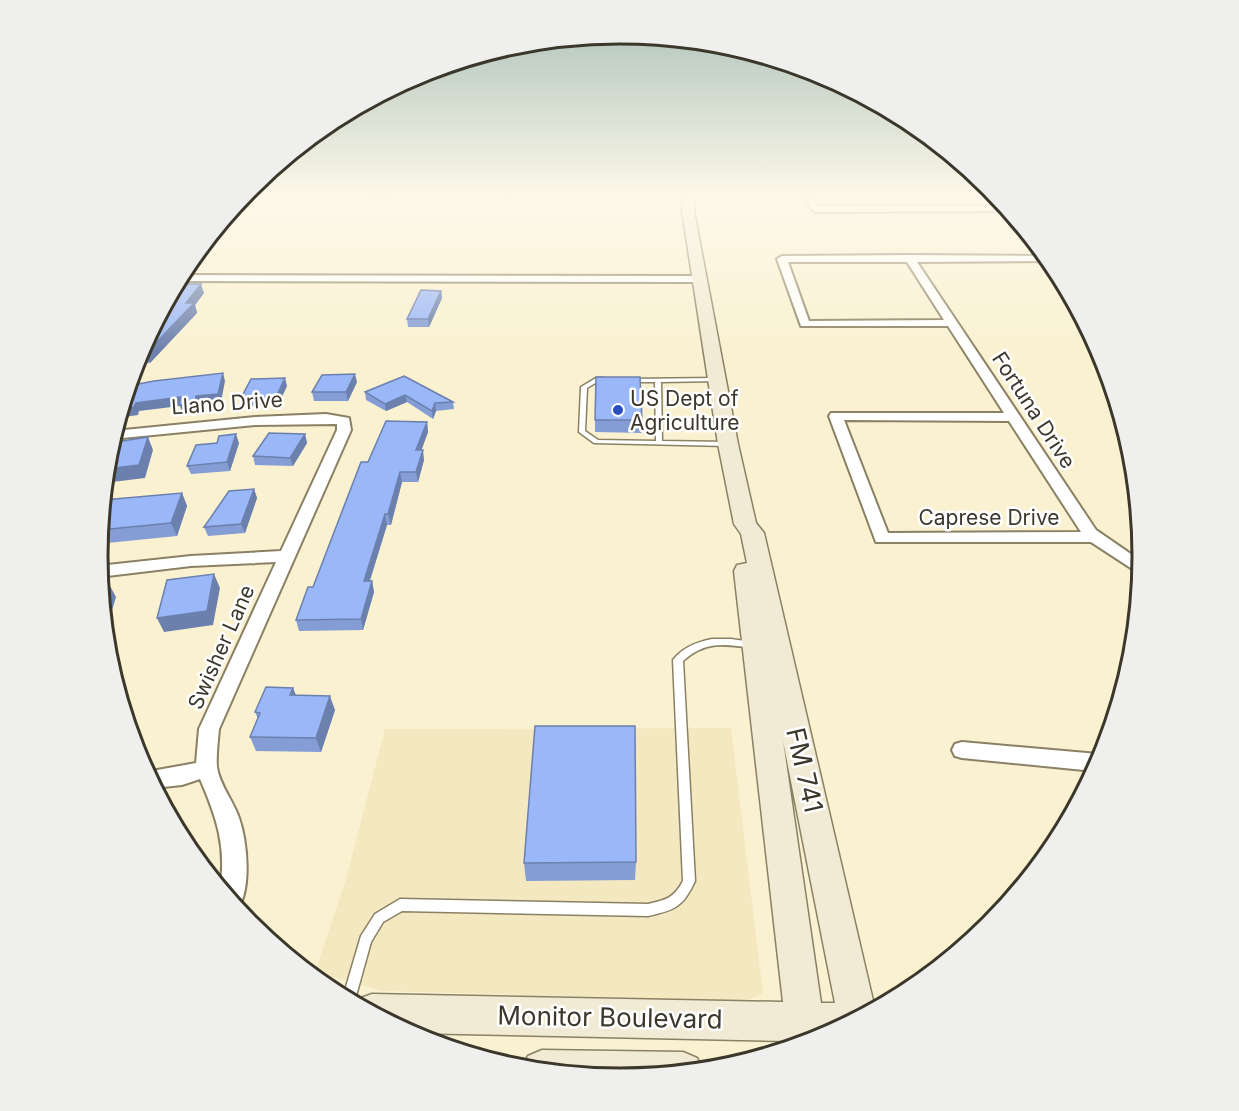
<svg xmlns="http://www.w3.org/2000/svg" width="1239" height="1111" font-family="Inter,sans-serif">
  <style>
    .built { fill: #f3e8c0 }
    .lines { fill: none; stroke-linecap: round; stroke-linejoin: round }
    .lane-casing { stroke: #8a8164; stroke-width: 3 }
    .street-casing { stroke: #8a8164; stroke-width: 4 }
    .secondary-casing { stroke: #8a8164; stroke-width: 3 }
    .lane { fill: #fff; fill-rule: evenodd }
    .street { fill: #fff; fill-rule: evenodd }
    .secondary { fill: #f1ead4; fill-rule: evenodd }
    .wall { fill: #849dd5 }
    .shaded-wall { fill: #6c80ae }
    .building { fill: #9ab7f8; stroke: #6c80ae; stroke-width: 1.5 }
    .poi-dot { fill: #2c4fbe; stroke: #fff; stroke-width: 2 }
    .labels { text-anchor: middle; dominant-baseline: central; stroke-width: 5; stroke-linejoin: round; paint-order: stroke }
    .poi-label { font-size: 21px; fill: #3b372b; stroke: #fff; text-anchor: start }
    .street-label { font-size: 21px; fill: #3b372b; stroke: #fff }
    .near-street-label { font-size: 26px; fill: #3b372b; stroke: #fff }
    .rim { fill: none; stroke: #3b372b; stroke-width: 3 }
  </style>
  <rect width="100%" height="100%" fill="#faf1d1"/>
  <path class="built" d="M731 728 763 994 745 1001 382 991 315 972 346 879 385 729Z"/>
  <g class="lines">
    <defs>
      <path id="lane" d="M596 378H604L607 380 604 382H597L587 388 585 431 598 440 656 441 655 382H629L626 380 627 379 717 378 720 380 719 381 661 382 662 441 727 442 730 444 727 446 594 443 579 432 581 387Z
        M712 639H731L752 642 755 643 757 645 755 647 752 648C724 644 705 641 683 661L695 881C683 907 675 910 648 916L402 911 383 922 371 942 354 1003 343 997 361 936 375 914 400 899 648 904C666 900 674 898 683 881L673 660C683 647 697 642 712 639Z"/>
      <path id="street" d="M804 198H812L818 206H1006L1010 211 815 212Z
        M909 255 1046 256 1051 261 917 262 1096 530 1141 561 1140 574 1091 542H876L829 416 831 413H1004L948 326H801L777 259 782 256ZM788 262H907L944 320 809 321ZM844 420 1009 421 1081 532 888 533Z
        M180 275 699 276 704 279 699 282 177 281Z
        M326 414 349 418 351 430 219 729C218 741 216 755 217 767 219 784 234 802 239 818 247 841 252 889 237 910L220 888C227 847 216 816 200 779L182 785 154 788 146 772 196 763 199 729 276 562 191 566 99 577 98 566 191 556 281 551 337 430V424L255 425 112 439 114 431 255 417Z
        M962 742 1098 754 1102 756 1094 771 962 758 955 756 952 750 955 744Z"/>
      <path id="secondary" d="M683 198H695L694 211 738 444 756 523 764 533 875 1009 819 1038 789 1047 787 1041 410 1033 356 1004 358 999 372 994 783 1002 734 571 737 565 747 563 741 534 734 524 718 444 682 211ZM783 741 835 1003H821Z
        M542 1050 683 1052 697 1058 703 1070 620 1078 522 1068 528 1056Z"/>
    </defs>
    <use href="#lane" class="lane-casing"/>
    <use href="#street" class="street-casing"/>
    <use href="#secondary" class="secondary-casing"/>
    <use href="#lane" class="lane"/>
    <use href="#street" class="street"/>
    <use href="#secondary" class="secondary"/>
  </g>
  <path class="wall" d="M366 198H391L388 202H366Z
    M175 284 204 293 195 305 197 313 150 363H135L137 355Z
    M441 291 442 298 429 327H408L407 319Z
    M404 376 453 402 454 409 436 411 433 419 407 402 386 411 366 400 365 392Z
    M357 382 348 401H314L312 392Z
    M287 386 278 405 243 406 241 398Z
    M595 420H642V433L595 432Z
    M427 422 428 432 421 450 424 460 418 482H402L391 525H387L370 581H372L374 592 363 630 299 631 296 620 313 587 368 462Z
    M305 434 307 443 293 466 255 465 253 456Z
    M239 443 230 471 191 474 187 466Z
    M254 489 257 498 245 533 208 536 204 527Z
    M182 493 187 506 177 536 107 543 106 546 98 547 103 500Z
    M293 688 296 695 335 710 321 752 256 751 250 737 258 719 255 712Z
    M636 862 635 880 526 881 524 863Z"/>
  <path class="shaded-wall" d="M201 284 204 293 195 305 197 313 150 363 146 353Z
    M441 291 442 298 429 327 428 319Z
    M223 373 225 381 221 402 199 405 198 411 182 413 180 406 139 411 138 415 118 418 121 409 136 403 181 397 196 396Z
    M355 374 357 382 348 401 346 392Z
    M285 378 287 386 278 405 276 397Z
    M405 395 407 402 386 411 385 404Z
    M435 403 436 411 433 419 432 411Z
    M427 422 428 432 418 460 416 450Z
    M236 434 239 443 230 471 227 462Z
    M305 434 307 443 293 466 290 458Z
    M148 437 153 450 145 478 104 483 106 469Z
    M423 450 424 460 418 482 416 472Z
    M400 472 402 482 391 525 388 514Z
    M254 489 257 498 245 533 241 524Z
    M182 493 187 506 177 536 171 523Z
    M385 514 387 525 366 592 364 581Z
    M100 530 107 543 106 546 98 547Z
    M214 574 220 588 213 625 164 632 157 618Z
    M372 581 374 592 363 630 361 619Z
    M109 584 116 597 105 634 102 606Z
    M293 688 298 702 290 695Z
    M330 696 335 710 321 752 316 738Z"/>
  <path class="building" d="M175 284H201L186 303H194L146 353H138Z
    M421 290 441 291 428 319H407Z
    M223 373 218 394 196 396 195 403 179 405 181 397 136 403 134 407 121 409 128 386 154 381Z
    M355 374 346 392H312L322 375Z
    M404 376 453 402 435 403 432 411 405 395 385 404 365 392Z
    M596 377H640L642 420H595Z
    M285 378 276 397 241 398 251 379Z
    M386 421 427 422 416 450H423L416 472H400L388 514H385L364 581H372L361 619 296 620 308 587H313L361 462H368Z
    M269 433 305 434 290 458 253 456Z
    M236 434 227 462 187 466 196 445 217 443 219 436Z
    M148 437 139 465 106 469 107 453 110 443Z
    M254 489 241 524 204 527 229 491Z
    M182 493 171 523 100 530 99 533 103 500Z
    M214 574 207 611 157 618 167 580Z
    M109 584 102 606 100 585Z
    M266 687 293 688 290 695 330 696 316 738 250 737 260 713 255 712Z
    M535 726H635L636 862 524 863Z"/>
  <linearGradient id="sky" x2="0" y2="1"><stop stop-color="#aabfb6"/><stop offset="0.56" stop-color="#fdf9ea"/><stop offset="1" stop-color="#fdf9ea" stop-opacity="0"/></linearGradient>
  <rect width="1239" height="353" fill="url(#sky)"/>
  <circle class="poi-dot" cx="618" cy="410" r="6"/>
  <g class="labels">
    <g class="poi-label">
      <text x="630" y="398">US Dept of<tspan x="630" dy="24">Agriculture</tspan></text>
    </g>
    <g class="street-label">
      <text transform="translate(227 403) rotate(-4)">Llano Drive</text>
      <text transform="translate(1034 410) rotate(57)">Fortuna Drive</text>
      <text x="989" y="517">Caprese Drive</text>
      <text transform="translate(221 647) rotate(-66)">Swisher Lane</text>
    </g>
    <g class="near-street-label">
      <text transform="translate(805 770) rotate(77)">FM 741</text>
      <text transform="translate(610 1017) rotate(1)">Monitor Boulevard</text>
    </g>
  </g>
  <path d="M0 0H1239V1111H0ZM108 556a512 512 0 1 1 1024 0a512 512 0 1 1-1024 0Z" fill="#efefee" fill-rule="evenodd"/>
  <path class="rim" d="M108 556a512 512 0 1 1 1024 0a512 512 0 1 1-1024 0Z"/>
</svg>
